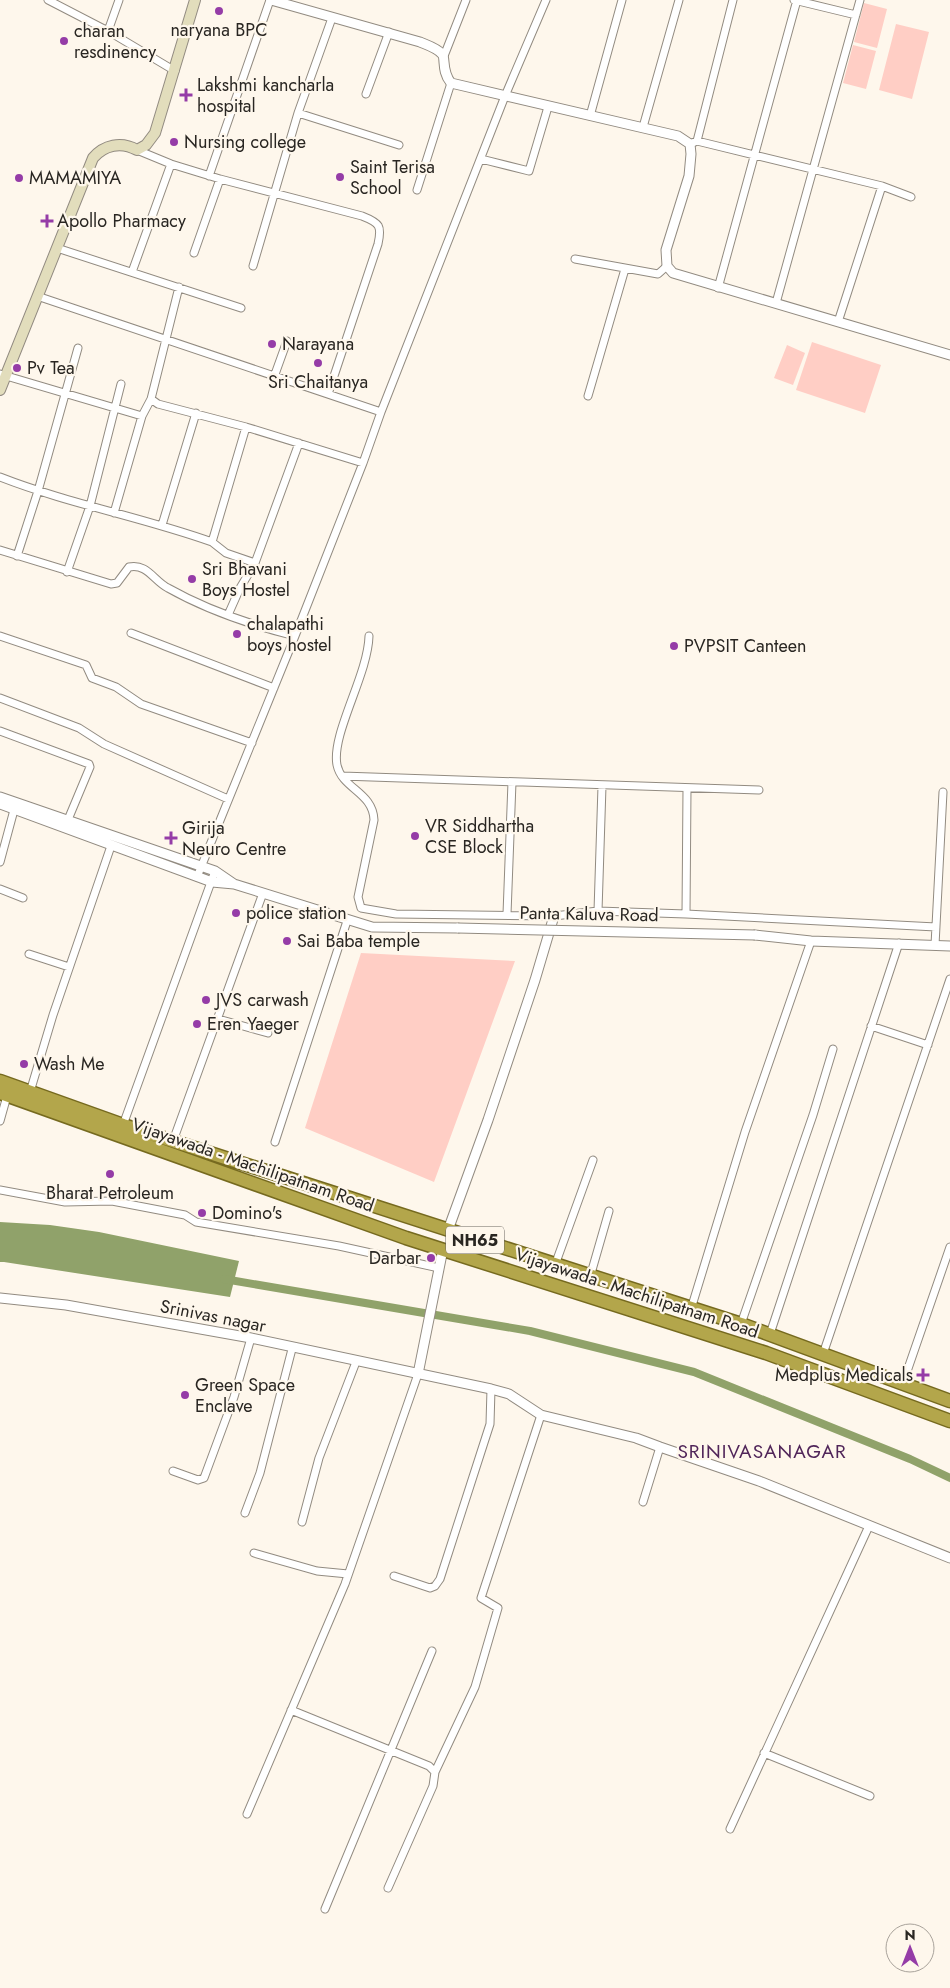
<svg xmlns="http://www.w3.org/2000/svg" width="950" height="1988" font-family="Jost,sans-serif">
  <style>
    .green { fill: #ffcec5 }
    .water { fill: #90a26a }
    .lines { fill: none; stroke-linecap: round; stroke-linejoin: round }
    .canal { stroke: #90a26a; stroke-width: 8 }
    .minor-casing { stroke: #928b81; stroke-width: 9 }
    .tertiary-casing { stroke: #928b81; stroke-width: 11 }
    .secondary-casing { stroke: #928b81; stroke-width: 12 }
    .trunk-casing { stroke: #766a1f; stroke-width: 15 }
    .minor { stroke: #fff; stroke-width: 7 }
    .tertiary { stroke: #fff; stroke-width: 9 }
    .secondary { stroke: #e2ddbc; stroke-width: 10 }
    .trunk { stroke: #b3a64b; stroke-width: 12 }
    .tertiary-bridge-casing { stroke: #928b81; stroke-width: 11; stroke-linecap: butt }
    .tertiary-bridge { stroke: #fff; stroke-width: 9 }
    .poi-dot { fill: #953ca7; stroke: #fef7ec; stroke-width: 2 }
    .labels { text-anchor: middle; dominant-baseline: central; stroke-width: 4.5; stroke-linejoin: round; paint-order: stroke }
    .shield { fill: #fef7ec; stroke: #69655f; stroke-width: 1 }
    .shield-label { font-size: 16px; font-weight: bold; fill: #292622 }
    .poi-label { font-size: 18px; fill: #292622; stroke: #fef7ec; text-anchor: start }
    .street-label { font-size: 18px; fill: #292622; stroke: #fef7ec }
    .neighbourhood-label { font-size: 19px; letter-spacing: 1px; fill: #502559; stroke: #fef7ec }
  </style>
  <rect width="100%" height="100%" fill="#fef7ec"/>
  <path class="green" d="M864 3 887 9 877 48 854 42Z
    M896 24 929 32 912 99 879 90Z
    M853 45 876 51 866 89 843 83Z
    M812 342 881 365 865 413 796 390Z
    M787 345 805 353 793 385 774 378Z
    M361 953 515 961 434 1182 305 1128Z"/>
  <path class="water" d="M0 1222 50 1225 99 1232 239 1261 230 1297 4 1262H0Z"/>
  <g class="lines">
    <path class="canal" d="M224 1279 530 1331 694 1372 910 1459 950 1478"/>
    <defs>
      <path id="minor" d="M48 0 108 31 175 71
        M794 0 856 15
        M108 31 119 0
        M444 56 466 0
        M366 94 389 32
        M298 113 399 145
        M590 116 622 0
        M643 127 679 0
        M697 141 733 0
        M690 144 697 141 882 186 911 197
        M137 150 171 164 220 179 362 216C380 223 382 226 378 244L328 394
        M481 159 529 171 548 107
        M209 176 270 0
        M417 190 451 83
        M57 248 241 308
        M194 253 220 179
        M575 259 658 274 667 266
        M253 266 298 113 332 18
        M132 272 171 164
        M718 288 797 0
        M37 296 381 412 363 463 295 636 197 877
        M776 303 860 0
        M838 322 882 186
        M0 374 142 416 151 399 179 287
        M274 377 287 341
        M588 396 625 269
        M151 399 158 404 246 427 363 463
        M381 412 505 96 546 0
        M246 427 212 542 226 553 255 563
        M0 477C69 504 142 517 212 542
        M114 513 142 416
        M162 525 196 413
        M0 550 111 584 117 583 129 567C147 563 154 581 168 588 207 610 251 625 295 636
        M17 556 38 491 78 348
        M67 572 90 506 121 384
        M228 615 240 588 255 563 299 443
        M131 633 274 688
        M0 636 86 665 92 678 116 687 141 704 252 743
        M369 636C368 675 331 734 337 765 342 789 373 792 374 820L358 897 361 908 396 914 554 916 598 911 686 914 936 927
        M0 698 79 728 104 744 228 799
        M0 731 89 764 90 767 67 822
        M342 776 759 790
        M0 862 14 810
        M0 889 23 898
        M598 911 602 786
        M507 914 512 782
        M686 914 687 789
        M935 945 943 792
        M29 954 69 967
        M218 1019 268 1033
        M871 1026 928 1045
        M30 1092 53 1015 111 846
        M0 1121 7 1096
        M123 1125 215 871
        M173 1141 263 893
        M275 1142 347 921
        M0 1190 65 1202 112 1201 185 1215 196 1222 339 1246 439 1268
        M555 1265 593 1160
        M590 1277 609 1211
        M691 1309 745 1132 811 941
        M741 1324 813 1115 833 1049
        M770 1334 899 943
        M823 1354 950 979
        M903 1383 950 1247
        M173 1471 198 1480 204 1478 234 1397 251 1338
        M643 1502 660 1447
        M245 1513 260 1473 292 1349
        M302 1522 319 1458 356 1362
        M254 1553 317 1571 348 1574
        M394 1576 430 1588 435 1586 440 1579 490 1424 491 1389
        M291 1710 429 1766 435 1772 433 1786 388 1888
        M764 1753 870 1796
        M435 1772 475 1687 498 1608 481 1598 541 1415
        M247 1814 345 1584 418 1374
        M730 1829 869 1526
        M325 1909 432 1651"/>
      <path id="tertiary" d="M271 0 420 42C427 45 437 48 442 54 446 58 441 71 451 83L678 136 690 144 691 154 689 176 666 250 667 266 673 273 950 355
        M0 797 215 871 234 884
        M0 804 212 882 234 884 372 927 458 928
        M755 935 811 941 950 946
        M448 1230 488 1120 535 980 554 916
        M0 1298 66 1305 251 1338 491 1389 509 1394 541 1415 636 1438 660 1447 759 1481 950 1558
        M418 1374 443 1249"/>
      <path id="secondary" d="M0 390 93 158C104 145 121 141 137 150L146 145 155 133 195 0"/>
      <path id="trunk" d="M0 1081 123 1125 741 1324 950 1401
        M0 1093 406 1238 766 1353 950 1421"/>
    </defs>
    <use href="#minor" class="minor-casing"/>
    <use href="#tertiary" class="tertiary-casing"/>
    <use href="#secondary" class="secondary-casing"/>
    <use href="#trunk" class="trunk-casing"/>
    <use href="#minor" class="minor"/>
    <use href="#tertiary" class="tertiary"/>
    <use href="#secondary" class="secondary"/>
    <use href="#trunk" class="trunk"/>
    <defs>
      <path id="tertiary-bridge" d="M458 928 755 935"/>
    </defs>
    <use href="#tertiary-bridge" class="tertiary-bridge-casing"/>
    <use href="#tertiary-bridge" class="tertiary-bridge"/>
  </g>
  <g class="poi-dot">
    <circle cx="219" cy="11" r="5"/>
    <circle cx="64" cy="41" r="5"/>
    <path d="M183.5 87.5h5v5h5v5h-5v5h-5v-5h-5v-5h5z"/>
    <circle cx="174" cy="142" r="5"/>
    <circle cx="340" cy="177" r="5"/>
    <circle cx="19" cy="178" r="5"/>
    <path d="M44.5 213.5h5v5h5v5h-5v5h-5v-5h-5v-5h5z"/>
    <circle cx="272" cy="344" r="5"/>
    <circle cx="318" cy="363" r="5"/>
    <circle cx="17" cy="368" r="5"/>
    <circle cx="192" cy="579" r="5"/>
    <circle cx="237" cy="634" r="5"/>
    <circle cx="674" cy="646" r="5"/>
    <circle cx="415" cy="836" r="5"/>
    <path d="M168.5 830.5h5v5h5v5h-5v5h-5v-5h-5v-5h5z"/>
    <circle cx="236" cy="913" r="5"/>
    <circle cx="287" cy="941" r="5"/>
    <circle cx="206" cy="1000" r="5"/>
    <circle cx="197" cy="1024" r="5"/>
    <circle cx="24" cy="1064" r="5"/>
    <circle cx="110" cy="1174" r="5"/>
    <circle cx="202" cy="1213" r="5"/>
    <circle cx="431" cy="1258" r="5"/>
    <path d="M920.5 1367.5h5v5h5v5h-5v5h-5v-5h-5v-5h5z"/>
    <circle cx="185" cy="1395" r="5"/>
  </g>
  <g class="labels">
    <rect class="shield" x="446" y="1226.5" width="58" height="27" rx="4"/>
    <g class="shield-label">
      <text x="475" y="1240">NH65</text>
    </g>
    <g class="poi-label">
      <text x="219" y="30" text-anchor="middle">naryana BPC</text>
      <text x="74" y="31">charan<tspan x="74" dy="21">resdinency</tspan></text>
      <text x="197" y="85">Lakshmi kancharla<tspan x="197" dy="21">hospital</tspan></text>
      <text x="184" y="142">Nursing college</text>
      <text x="350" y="167">Saint Terisa<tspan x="350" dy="21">School</tspan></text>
      <text x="29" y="178">MAMAMIYA</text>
      <text x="57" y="221">Apollo Pharmacy</text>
      <text x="282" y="344">Narayana</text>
      <text x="27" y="368">Pv Tea</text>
      <text x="318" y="382" text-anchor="middle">Sri Chaitanya</text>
      <text x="202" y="569">Sri Bhavani<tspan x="202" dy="21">Boys Hostel</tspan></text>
      <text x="247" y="624">chalapathi<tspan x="247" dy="21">boys hostel</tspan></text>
      <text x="684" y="646">PVPSIT Canteen</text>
      <text x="425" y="826">VR Siddhartha<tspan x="425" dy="21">CSE Block</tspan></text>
      <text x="182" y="828">Girija<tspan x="182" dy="21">Neuro Centre</tspan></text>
      <text x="246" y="913">police station</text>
      <text x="297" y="941">Sai Baba temple</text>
      <text x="216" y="1000">JVS carwash</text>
      <text x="207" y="1024">Eren Yaeger</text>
      <text x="34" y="1064">Wash Me</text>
      <text x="110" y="1193" text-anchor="middle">Bharat Petroleum</text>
      <text x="212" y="1213">Domino's</text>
      <text x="421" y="1258" text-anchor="end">Darbar</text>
      <text x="913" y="1375" text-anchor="end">Medplus Medicals</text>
      <text x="195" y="1385">Green Space<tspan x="195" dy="21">Enclave</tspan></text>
    </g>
    <g class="street-label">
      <text transform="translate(589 914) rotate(1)">Panta Kaluva Road</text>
      <text transform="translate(253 1165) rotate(19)">Vijayawada - Machilipatnam Road</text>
      <text transform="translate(637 1293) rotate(18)">Vijayawada - Machilipatnam Road</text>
      <text transform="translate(213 1316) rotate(11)">Srinivas nagar</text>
    </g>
    <g class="neighbourhood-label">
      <text x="762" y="1451">SRINIVASANAGAR</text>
    </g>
  </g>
  <g transform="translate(910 1948)"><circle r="24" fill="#fef7ec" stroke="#a9a39b"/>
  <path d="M0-4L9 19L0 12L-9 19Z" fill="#953ca7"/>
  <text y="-8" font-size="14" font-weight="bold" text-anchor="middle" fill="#292622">N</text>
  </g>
</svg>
